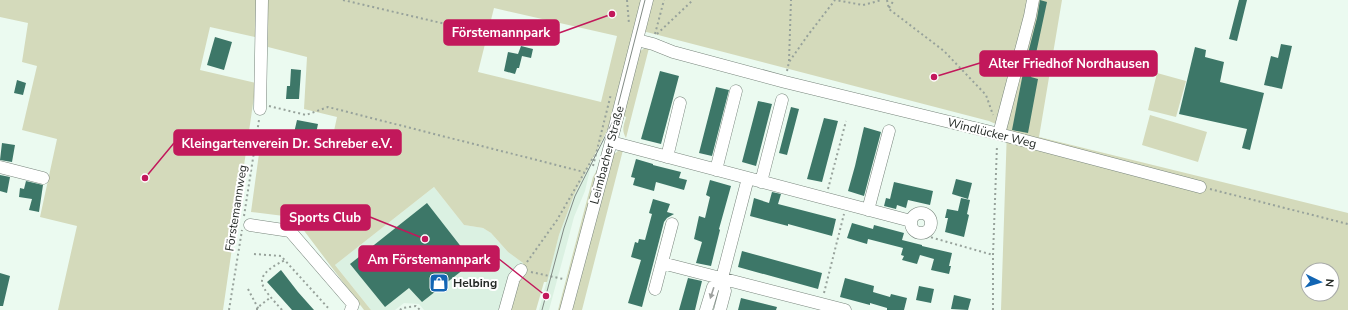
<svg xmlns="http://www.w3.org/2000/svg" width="1348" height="310" font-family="'Nunito Sans',sans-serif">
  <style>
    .built { fill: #dbf1e2 }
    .green { fill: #d4dabb; fill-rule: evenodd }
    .building { fill: #3d7768 }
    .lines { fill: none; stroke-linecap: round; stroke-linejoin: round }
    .minor-casing { stroke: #78857c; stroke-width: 13 }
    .path { stroke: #97a29b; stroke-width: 2; stroke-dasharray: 2 3; stroke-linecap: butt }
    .minor { stroke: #fff; stroke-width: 12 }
    .tram { stroke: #818a84; stroke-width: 1 }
    .oneway { fill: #9da09e }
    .labels { text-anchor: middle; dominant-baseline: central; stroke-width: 4; stroke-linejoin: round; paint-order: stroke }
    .street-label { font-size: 12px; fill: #262b28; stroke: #fff }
    .poi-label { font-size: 12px; font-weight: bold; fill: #262b28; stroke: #fff; text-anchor: start }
    .leader { fill: none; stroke: #c2185b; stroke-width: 1.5 }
    .callout-dot { fill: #c2185b; stroke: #fff; stroke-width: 1.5 }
    .callout { fill: #c2185b; stroke: #c2185b; stroke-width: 1.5 }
    .callout-label { font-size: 13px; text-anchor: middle; font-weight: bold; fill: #fff }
  </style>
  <rect width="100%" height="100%" fill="#ebfaf0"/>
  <path class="built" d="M592 161 585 191 574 217 569 236 549 310H539L559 235 566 216 574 195Z
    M434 187 464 225 483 228 491 233 508 252 523 263 509 310H424L419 304 404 303 395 310H371L335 265Z"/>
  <path class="green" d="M0 0H1062L1039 137 1348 213V310H1001L1007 129 989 121 635 29 610 125 574 195 559 235 547 282H544L536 310H509L523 263 508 252 491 233 483 228 464 225 434 187 335 265 371 310H364L302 228 284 216 251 212 261 139 329 154 337 117 304 109 307 57 268 47V40L210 27 200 70 256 83 223 310H58L77 226 40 217 57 139 22 130 37 66 22 62 28 23 0 17ZM494 8 617 36 601 102 478 72ZM1308 270H1332V294H1308Z
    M645 48H649L626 138C621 130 624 125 626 117L623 116 640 51Z
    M1157 73 1186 81 1176 117 1148 110Z
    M1150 115 1207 132 1198 162 1142 145Z
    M623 150 582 310H572L613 155 618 151Z
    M603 159 561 310H558L593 177Z"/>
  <path class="building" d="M1040 0 1047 2 1031 77 1038 79 1028 133 1012 130 1023 73 1037 18Z
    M1239 0H1247L1237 41 1229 39Z
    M215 37 232 42 224 70 207 65Z
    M1281 44 1292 46 1282 89 1264 85 1271 56 1278 58Z
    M521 46 533 49 531 58 522 56 519 68H517L515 74 504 71 508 52 518 54Z
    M1195 47 1206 50 1205 57 1224 62 1220 82 1264 93 1250 150 1242 148 1247 129 1179 114Z
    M291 69 301 70 299 99H286L287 86H290Z
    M660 71 679 76 661 144 641 139Z
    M17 80 26 83 23 95 14 93Z
    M716 87 729 90 712 156 699 153Z
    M758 101 772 104 756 166 742 162Z
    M791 107 799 109 787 155 779 153Z
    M824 118 838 121 822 182 807 179Z
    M297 120 318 124 315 138 294 133Z
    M864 127 881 132 864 196 848 191 855 166Z
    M2 143 15 145 12 162 0 160Z
    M636 159 653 164V165L681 172 679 178 687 180 684 190 656 182 654 191 633 185 635 178 631 177Z
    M0 175 10 177 7 193 0 191Z
    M956 179 972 183 968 199 952 194Z
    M710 180 731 186 719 229 720 230 711 266 696 263 702 242 694 239 699 216 705 218 710 197 706 195Z
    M26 181 43 185 39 212 29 210 32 199 19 197 20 188 24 189Z
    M894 182 933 191 930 205 908 200 906 208 897 205 896 209 884 206 886 198 890 199Z
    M772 192 781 194 778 204 836 219 832 236 788 224V226L750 216 754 198 769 203Z
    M961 198 970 200 967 214 969 215 964 237 945 232 948 218H945L947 209 958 211Z
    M653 199 670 204 667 212 674 214 667 218 664 222 642 307 628 303 641 260 631 257 635 242 638 243 639 239 645 240 652 214 649 213Z
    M427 203 473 262 422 302 409 288 385 307 350 264Z
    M852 223 873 229 874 225 904 233 902 240 922 245V246L952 253 949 266H951L949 274 931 270 934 259 920 255 917 264 902 260 904 256 901 255 903 248 868 239 867 244 847 238Z
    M742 251 822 273 818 289 738 267Z
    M281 270 298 292 314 310H292L267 282Z
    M0 273 10 276 3 306H0Z
    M688 278 702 281 695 310H679Z
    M845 278 874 286 873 292 890 297 891 294 907 298 904 310H887V308L870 303V305L840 297Z
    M919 286 934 289 931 303 916 300Z
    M954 295 971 299 968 310 951 309Z
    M741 298 777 307 776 310H738Z"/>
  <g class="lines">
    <defs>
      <path id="minor" d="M637 40 653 44 673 52 785 82 999 134 1200 187
        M260 109 262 0
        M999 134 1030 16 1033 0
        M611 142 911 221
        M667 157 680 103
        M0 167 43 178
        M716 170 736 91
        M761 182 782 100
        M868 210 889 131
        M911 223a10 10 0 1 1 20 0a10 10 0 1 1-20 0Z
        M250 225 290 231 353 304 351 310
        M662 263 845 310
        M655 289 672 224
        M505 310 514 278 521 270
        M566 310 611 142 647 0
        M706 310 713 287 722 278
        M720 310 725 291 722 278 748 178"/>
    </defs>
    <use href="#minor" class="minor-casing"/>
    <path class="path" d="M343 0 484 33
      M627 0 629 24
      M887 0 889 9 944 51 986 95 993 115
      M889 8 894 0
      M655 34 664 0
      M657 34 693 0
      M789 61 791 0
      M787 71 789 62 808 35 835 0 863 5 882 0
      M269 106 306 115 328 107 584 172
      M593 166 611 94
      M828 189 846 121
      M1210 189 1348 224
      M244 216 259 120
      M917 232 930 237 993 255
      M254 254 281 256 330 310
      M527 262 557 220 594 156
      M531 272 563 279
      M248 289 259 310
      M824 293 844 214
      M229 310 242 230
      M257 310V308L271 297
      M282 310C261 286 249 278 285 260
      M400 310 402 308 416 306 420 310
      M993 310V255L997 145"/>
    <use href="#minor" class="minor"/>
    <path class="tram" d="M542 310 564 228 575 196 615 117 645 0"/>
  </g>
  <defs><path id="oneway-solid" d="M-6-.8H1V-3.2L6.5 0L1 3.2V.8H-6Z"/></defs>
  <use class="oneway" href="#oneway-solid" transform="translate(712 293) rotate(108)"/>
  <defs>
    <symbol id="shop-square" viewBox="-11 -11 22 22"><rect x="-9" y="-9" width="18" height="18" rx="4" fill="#1265b3" stroke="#fff"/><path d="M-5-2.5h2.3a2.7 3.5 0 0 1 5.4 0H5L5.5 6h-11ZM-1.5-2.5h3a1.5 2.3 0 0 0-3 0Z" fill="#fff"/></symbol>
  </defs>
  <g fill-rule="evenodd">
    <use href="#shop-square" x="428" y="272" width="22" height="22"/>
  </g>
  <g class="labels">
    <g class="street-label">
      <text transform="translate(992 133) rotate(14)">Windlücker Weg</text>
      <text transform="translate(607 155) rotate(-75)">Leimbacher Straße</text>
      <text transform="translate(236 208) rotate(-81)">Förstemannweg</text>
    </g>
    <g class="poi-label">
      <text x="453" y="283">Helbing</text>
    </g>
  </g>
  <path class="leader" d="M612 14L559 33M934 77L980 63M145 178L174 143M425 239L370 217M546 296L499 259"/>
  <g class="callout-dot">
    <circle cx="612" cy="14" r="4"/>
    <circle cx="934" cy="77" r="4"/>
    <circle cx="145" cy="178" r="4"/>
    <circle cx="425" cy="239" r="4"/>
    <circle cx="546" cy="296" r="4"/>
  </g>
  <g class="callout">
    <rect x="444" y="20" width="115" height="25" rx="4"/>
    <rect x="980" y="51" width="177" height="25" rx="4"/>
    <rect x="174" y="130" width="227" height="25" rx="4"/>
    <rect x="281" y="205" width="89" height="25" rx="4"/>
    <rect x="359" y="246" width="140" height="25" rx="4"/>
  </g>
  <g class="callout-label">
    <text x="501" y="37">Förstemannpark</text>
    <text x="1069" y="68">Alter Friedhof Nordhausen</text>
    <text x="287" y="148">Kleingartenverein Dr. Schreber e.V.</text>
    <text x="325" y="222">Sports Club</text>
    <text x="429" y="264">Am Förstemannpark</text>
  </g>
  <g transform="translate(1320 282) rotate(95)"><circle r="19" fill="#ffffff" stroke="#a8aaa9"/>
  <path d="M0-3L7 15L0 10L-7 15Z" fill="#1265b3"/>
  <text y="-6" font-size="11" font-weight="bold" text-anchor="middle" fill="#262b28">N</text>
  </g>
</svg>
